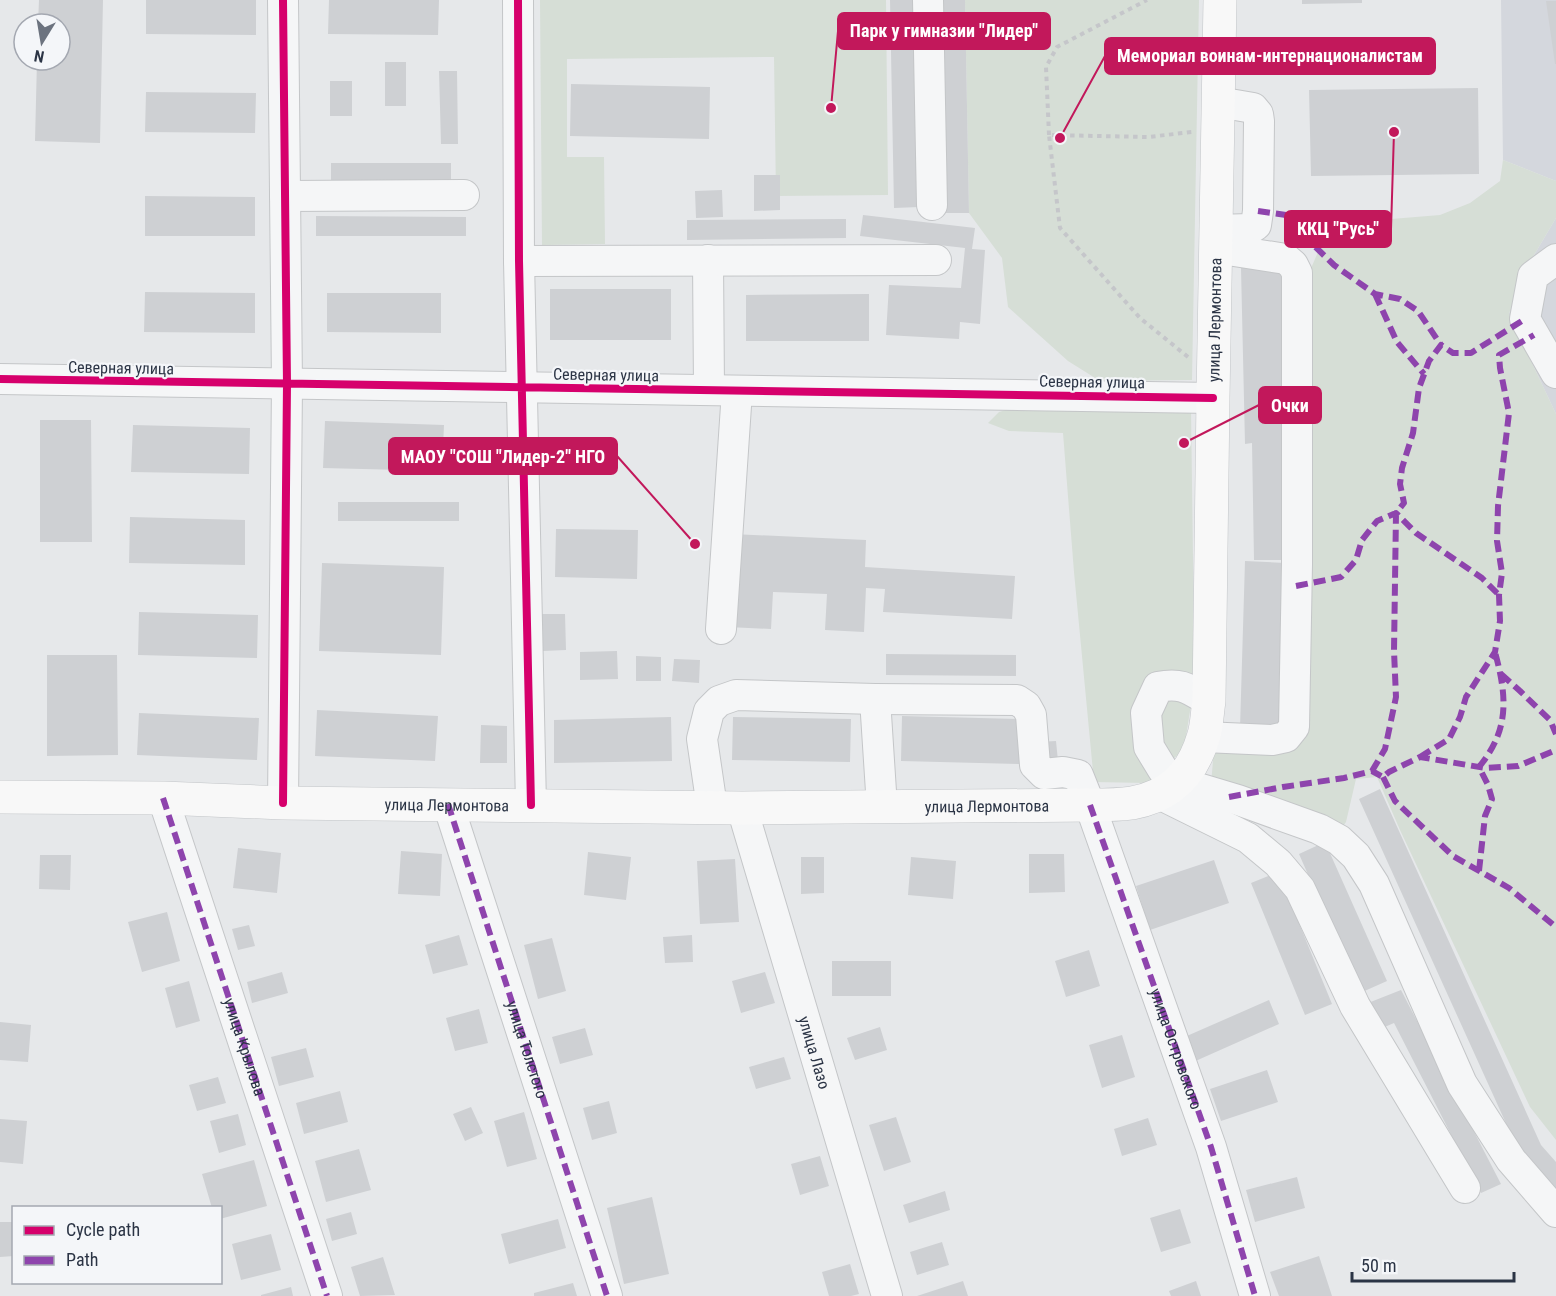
<svg xmlns="http://www.w3.org/2000/svg" width="1556" height="1296" font-family="'Roboto Condensed',sans-serif">
  <style>
    .built { fill: #d4d7dd }
    .green { fill: #d6ded6 }
    .building { fill: #ced0d3 }
    .lines { fill: none; stroke-linecap: round; stroke-linejoin: round }
    .minor-casing { stroke: #c4c6c8; stroke-width: 32 }
    .major-casing { stroke: #c2c5c8; stroke-width: 34 }
    .path { stroke: #c5c6ca; stroke-width: 4; stroke-dasharray: 4.5 4.5; stroke-linecap: butt }
    .minor { stroke: #f5f6f7; stroke-width: 30 }
    .major { stroke: #f8f8f8; stroke-width: 33 }
    .quiet { stroke: #8e44ad; stroke-width: 6; stroke-dasharray: 12 6; stroke-linecap: butt }
    .cycleway-casing { stroke: #f4f6f9; stroke-width: 11 }
    .cycleway { stroke: #d6006c; stroke-width: 8 }
    .labels { text-anchor: middle; dominant-baseline: central; stroke-width: 4.5; stroke-linejoin: round; paint-order: stroke }
    .street-label { font-size: 16px; fill: #2b3445; stroke: #f4f6f9 }
    .leader { fill: none; stroke: #c2185b; stroke-width: 2 }
    .callout-dot { fill: #c2185b; stroke: #f4f6f9; stroke-width: 2 }
    .callout { fill: #c2185b; stroke: #c2185b; stroke-width: 2 }
    .callout-label { font-size: 18px; text-anchor: middle; font-weight: bold; fill: #fff }
  </style>
  <rect width="100%" height="100%" fill="#e6e8ea"/>
  <path class="built" d="M1501 0H1556V181L1503 160Z
    M1556 218V414L1509 314 1521 277Z"/>
  <path class="green" d="M540 0H886L888 195 776 196 774 57 567 59V157H604L605 244 542 245Z
    M965 0H1199L1192 380 1100 381 1068 361 1008 307 1002 258 969 213Z
    M1503 160 1556 181V218L1521 277 1509 314 1556 414V1140L1530 1107 1400 830 1377 777 1356 779 1346 822 1341 829 1313 812 1287 801 1211 785 1214 748 1302 740 1309 273 1330 224 1440 215 1470 203 1500 181Z
    M1015 407 1191 410 1194 632 1193 692 1184 749 1147 783 1094 782 1074 572 1063 433 1009 431 988 423 999 412Z"/>
  <path class="building" d="M39 0H103L100 143 35 141 37 60H60V24H38Z
    M146 0H256V35L146 34Z
    M329 0H439L438 35 328 34Z
    M890 0H915L919 207 894 208Z
    M941 0H965L969 213H945Z
    M1302 0H1362V3L1302 4Z
    M1546 1H1556V64H1555Z
    M385 62H406V106H385Z
    M439 71H457L458 144H441Z
    M330 81H352V116H330Z
    M571 84 710 87 709 139 570 136Z
    M1478 88 1479 174 1311 176 1309 90Z
    M146 92 256 93 255 133 145 132Z
    M331 163H451V182L331 183Z
    M754 175H780V210L754 211Z
    M722 190 723 217 696 218 695 191Z
    M145 196 255 197V236H145Z
    M863 215 975 228 972 249 985 250 980 324 960 322 959 339 886 335 889 285 961 288 965 248 860 236Z
    M316 216 466 217V236H316Z
    M846 219V238L687 240V220Z
    M1241 268H1282L1285 443 1294 560H1254L1252 443 1245 444Z
    M550 289H671V340H550Z
    M145 292 255 293V333L144 332Z
    M327 293H441V333L327 332Z
    M869 294V341H746V295Z
    M40 420H91L92 542H40Z
    M325 421 444 425 442 471 323 468Z
    M133 425 250 428 249 474 131 472Z
    M338 502H459V521H338Z
    M130 517 245 520V565L129 563Z
    M556 529 638 530 637 579 555 577Z
    M732 534 866 540 865 567 1015 576 1012 619 883 612 885 589 866 588 864 632 825 630 827 594 773 592 771 629 728 627Z
    M1245 561 1285 563 1280 729 1240 728Z
    M322 563 444 567 441 655 319 651Z
    M139 612 258 615 257 658 138 655Z
    M542 614H565L566 650 543 651Z
    M617 651 618 679 580 680V652Z
    M886 654 1016 655V676L886 675Z
    M47 655H117L118 755 47 756Z
    M636 656 661 657V681H636Z
    M674 659 700 660 699 683 672 681Z
    M317 710 438 716 435 761 315 756Z
    M139 713 259 718 257 760 137 755Z
    M902 716 1022 719 1021 764 901 761Z
    M671 717 672 761 554 763V720Z
    M733 717 851 719 850 762 732 760Z
    M481 725 507 726V763H480Z
    M1056 741 1058 761 1040 762 1038 742Z
    M1380 789 1541 1145 1556 1162V1194L1519 1152 1359 799Z
    M1325 842 1387 981 1360 993 1299 854Z
    M238 848 281 853 277 893 233 888Z
    M401 851 442 854 440 896 398 894Z
    M588 852 631 857 626 900 584 895Z
    M1029 854H1064L1065 892 1029 893Z
    M40 855H71L70 890 39 889Z
    M801 857H824V893L801 894Z
    M911 857 956 861 953 899 908 895Z
    M735 859 739 922 700 924 697 861Z
    M1214 860 1229 903 1150 930 1136 886Z
    M1278 872 1332 1004 1305 1015 1251 883Z
    M167 912 180 961 142 972 128 922Z
    M249 925 255 946 238 950 232 929Z
    M459 935 468 965 433 974 425 945Z
    M692 935 693 962 665 963 663 937Z
    M552 938 566 991 538 999 524 945Z
    M1089 950 1100 986 1066 997 1055 961Z
    M832 961H891V996H832Z
    M282 972 288 993 252 1003 247 982Z
    M765 972 775 1003 741 1013 732 981Z
    M189 981 200 1021 176 1028 165 988Z
    M1401 990 1501 1184 1481 1193 1394 1023 1380 1029 1368 1003Z
    M1269 1000 1279 1024 1191 1063 1180 1039Z
    M479 1009 488 1043 455 1051 446 1018Z
    M0 1022 31 1025 28 1062 0 1060Z
    M880 1027 887 1050 855 1060 847 1038Z
    M585 1028 593 1055 560 1064 552 1037Z
    M1122 1035 1135 1077 1102 1088 1089 1045Z
    M306 1048 314 1077 279 1086 271 1057Z
    M784 1057 791 1079 756 1089 749 1067Z
    M1267 1070 1278 1102 1221 1121 1210 1089Z
    M218 1077 226 1103 197 1111 189 1085Z
    M340 1091 348 1122 304 1134 296 1103Z
    M609 1101 617 1133 592 1140 583 1108Z
    M471 1107 483 1133 465 1141 453 1114Z
    M524 1112 537 1159 507 1167 494 1121Z
    M238 1114 246 1145 219 1153 210 1121Z
    M896 1117 911 1162 884 1171 869 1125Z
    M1148 1118 1157 1145 1122 1156 1114 1129Z
    M0 1119 27 1121 23 1164 0 1162Z
    M359 1149 371 1190 326 1202 315 1161Z
    M820 1156 829 1186 800 1195 791 1164Z
    M254 1160 267 1206 220 1219V1208H212L202 1174Z
    M1297 1177 1305 1208 1255 1222 1246 1190Z
    M945 1191 950 1210 909 1223 903 1205Z
    M652 1197 669 1274 624 1284 607 1208Z
    M1180 1209 1191 1243 1161 1252 1150 1218Z
    M351 1212 357 1234 332 1241 326 1219Z
    M558 1219 566 1248 509 1264 501 1234Z
    M0 1222H14V1256L0 1257Z
    M271 1234 281 1270 241 1280 232 1244Z
    M942 1242 949 1265 917 1275 910 1252Z
    M1319 1256 1332 1296H1279L1270 1272Z
    M383 1257 395 1295 360 1296 351 1267Z
    M850 1264 859 1294 851 1296H829L822 1272Z
    M963 1281 968 1296H917Z
    M1196 1281 1201 1296H1171L1169 1291Z
    M573 1283 577 1296H534V1293Z
    M291 1287 293 1296H261V1295Z"/>
  <g class="lines">
    <defs>
      <g id="minor">
        <path d="M518 0 519 261 531 805"/>
        <path d="M928 0 932 205"/>
        <path d="M285 196 464 195"/>
        <path d="M1216 230 1250 229 1256 225 1258 211 1259 121 1258 114 1253 108 1218 102"/>
        <path d="M1556 259 1533 276 1525 319 1556 373"/>
        <path d="M708 260 709 390"/>
        <path d="M519 261 936 260"/>
        <path d="M0 379 1213 398"/>
        <path d="M721 629 737 391"/>
        <path d="M875 699 882 807"/>
        <path d="M1209 701C1189 689 1182 682 1158 687L1146 713 1149 747 1163 770 1178 782 1238 800 1319 829 1339 840 1356 856 1374 884 1462 1084 1511 1160 1556 1212"/>
        <path d="M1204 737 1272 740 1286 737 1294 727 1297 564V273L1293 265 1286 259 1234 251 1215 245"/>
        <path d="M1159 794 1248 838 1278 863 1300 889 1355 1006 1465 1188"/>
        <path id="s1" d="M163 798 327 1296"/>
        <path d="M283 803 287 384 283 0"/>
        <path id="s2" d="M448 804 607 1296"/>
        <path id="s3" d="M712 807 702 739 709 711 719 701 736 695 875 699 1017 700 1026 706 1031 715 1035 765 1044 774 1063 772 1078 775 1090 805 1211 1147 1255 1296"/>
        <path id="s4" d="M742 808 887 1296"/>
      </g>
      <g id="major">
        <path id="s5" d="M0 797 163 798 283 803 742 808 1090 805C1103 805 1118 805 1132 803 1170 796 1192 775 1203 738 1207 727 1207 713 1209 701L1213 398 1220 0"/>
      </g>
    </defs>
    <use href="#minor" class="minor-casing"/>
    <use href="#major" class="major-casing"/>
    <path class="path" d="M1049 135 1046 67 1057 47 1147 0
      M1188 357 1140 318 1060 228 1049 135 1148 137 1192 132"/>
    <use href="#minor" class="minor"/>
    <use href="#major" class="major"/>
    <path class="quiet" d="M1258 211 1286 215 1301 233 1334 265 1375 294 1400 299 1418 311 1441 345
      M1375 294 1397 342 1424 374
      M1296 586 1341 577 1356 560 1362 540 1377 521 1396 513 1416 533 1482 578 1499 595
      M1501 674 1520 691 1550 720 1556 734
      M1420 757 1449 739 1460 717 1466 697 1495 652 1500 621 1499 595 1502 573 1497 541 1498 506 1509 413 1500 368 1499 355 1534 335
      M1372 771 1385 749 1396 697 1394 651 1396 513 1404 503 1400 484 1402 468 1413 433 1419 388 1429 361 1441 345 1453 353H1471L1525 319
      M1383 777 1395 801 1453 856 1509 888 1556 927
      M1229 797 1283 787 1344 778 1372 771 1383 777 1389 772 1420 757 1485 768 1518 766 1556 750
      M163 798 327 1296
      M448 804 607 1296
      M1090 805 1211 1147 1255 1296
      M1479 871 1485 816 1492 799 1488 785 1479 767C1510 729 1507 697 1495 652"/>
    <defs>
      <path id="cycleway" d="M518 0 519 261 531 805
        M0 379 1213 398
        M283 803 287 384 283 0"/>
    </defs>
    <use href="#cycleway" class="cycleway-casing"/>
    <use href="#cycleway" class="cycleway"/>
  </g>
  <g class="labels">
    <g class="street-label">
      <text stroke="none"><textPath href="#s5" startOffset="1653">улица Лермонтова</textPath></text>
      <text transform="translate(121 368) rotate(1)">Северная улица</text>
      <text transform="translate(606 375) rotate(1)">Северная улица</text>
      <text transform="translate(1092 382) rotate(1)">Северная улица</text>
      <text stroke="none"><textPath href="#s5" startOffset="447">улица Лермонтова</textPath></text>
      <text stroke="none"><textPath href="#s5" startOffset="987">улица Лермонтова</textPath></text>
      <text stroke="none"><textPath href="#s1" startOffset="262">улица Крылова</textPath></text>
      <text stroke="none"><textPath href="#s3" startOffset="820">улица Островского</textPath></text>
      <text stroke="none"><textPath href="#s2" startOffset="258">улица Толстого</textPath></text>
      <text stroke="none"><textPath href="#s4" startOffset="255">улица Лазо</textPath></text>
    </g>
  </g>
  <path class="leader" d="M831 108L838 31M1060 138L1105 56M1394 132L1391 229M1184 443L1259 405M695 544L617 456"/>
  <g class="callout-dot">
    <circle cx="831" cy="108" r="6"/>
    <circle cx="1060" cy="138" r="6"/>
    <circle cx="1394" cy="132" r="6"/>
    <circle cx="1184" cy="443" r="6"/>
    <circle cx="695" cy="544" r="6"/>
  </g>
  <g class="callout">
    <rect x="838" y="13" width="212" height="36" rx="6"/>
    <rect x="1105" y="38" width="330" height="36" rx="6"/>
    <rect x="1285" y="211" width="106" height="36" rx="6"/>
    <rect x="1259" y="387" width="62" height="36" rx="6"/>
    <rect x="389" y="438" width="228" height="36" rx="6"/>
  </g>
  <g class="callout-label">
    <text x="944" y="37">Парк у гимназии "Лидер"</text>
    <text x="1270" y="62">Мемориал воинам-интернационалистам</text>
    <text x="1338" y="235">ККЦ "Русь"</text>
    <text x="1290" y="412">Очки</text>
    <text x="503" y="463">МАОУ "СОШ "Лидер-2" НГО</text>
  </g>
  <rect x="12" y="1206" width="210" height="78" fill="#f4f6f9" stroke="#a4a8b1" stroke-width="1.5"/>
  <rect x="24" y="1226" width="30" height="9" fill="#d6006c" stroke="#a4a8b1" stroke-width="1.5"/>
  <text x="66" y="1236" font-size="18" fill="#2b3445">Cycle path</text>
  <rect x="24" y="1256" width="30" height="9" fill="#8e44ad" stroke="#a4a8b1" stroke-width="1.5"/>
  <text x="66" y="1266" font-size="18" fill="#2b3445">Path</text>
  <g transform="translate(42 42) rotate(191)"><circle r="28" fill="#f4f6f9" stroke="#a4a8b1" stroke-width="1.5"/>
  <path d="M0-4.5L10 22L0 15L-10 22Z" fill="#6c737f"/>
  <text y="-9" font-size="16" font-weight="bold" text-anchor="middle" fill="#2b3445">N</text>
  </g>
  <path d="M1352 1272v9h162v-9" fill="none" stroke="#2b3445" stroke-width="3"/>
  <text x="1361" y="1272" font-size="18" fill="#2b3445" stroke="#f4f6f9" stroke-width="4.5" paint-order="stroke">50 m</text>
</svg>
